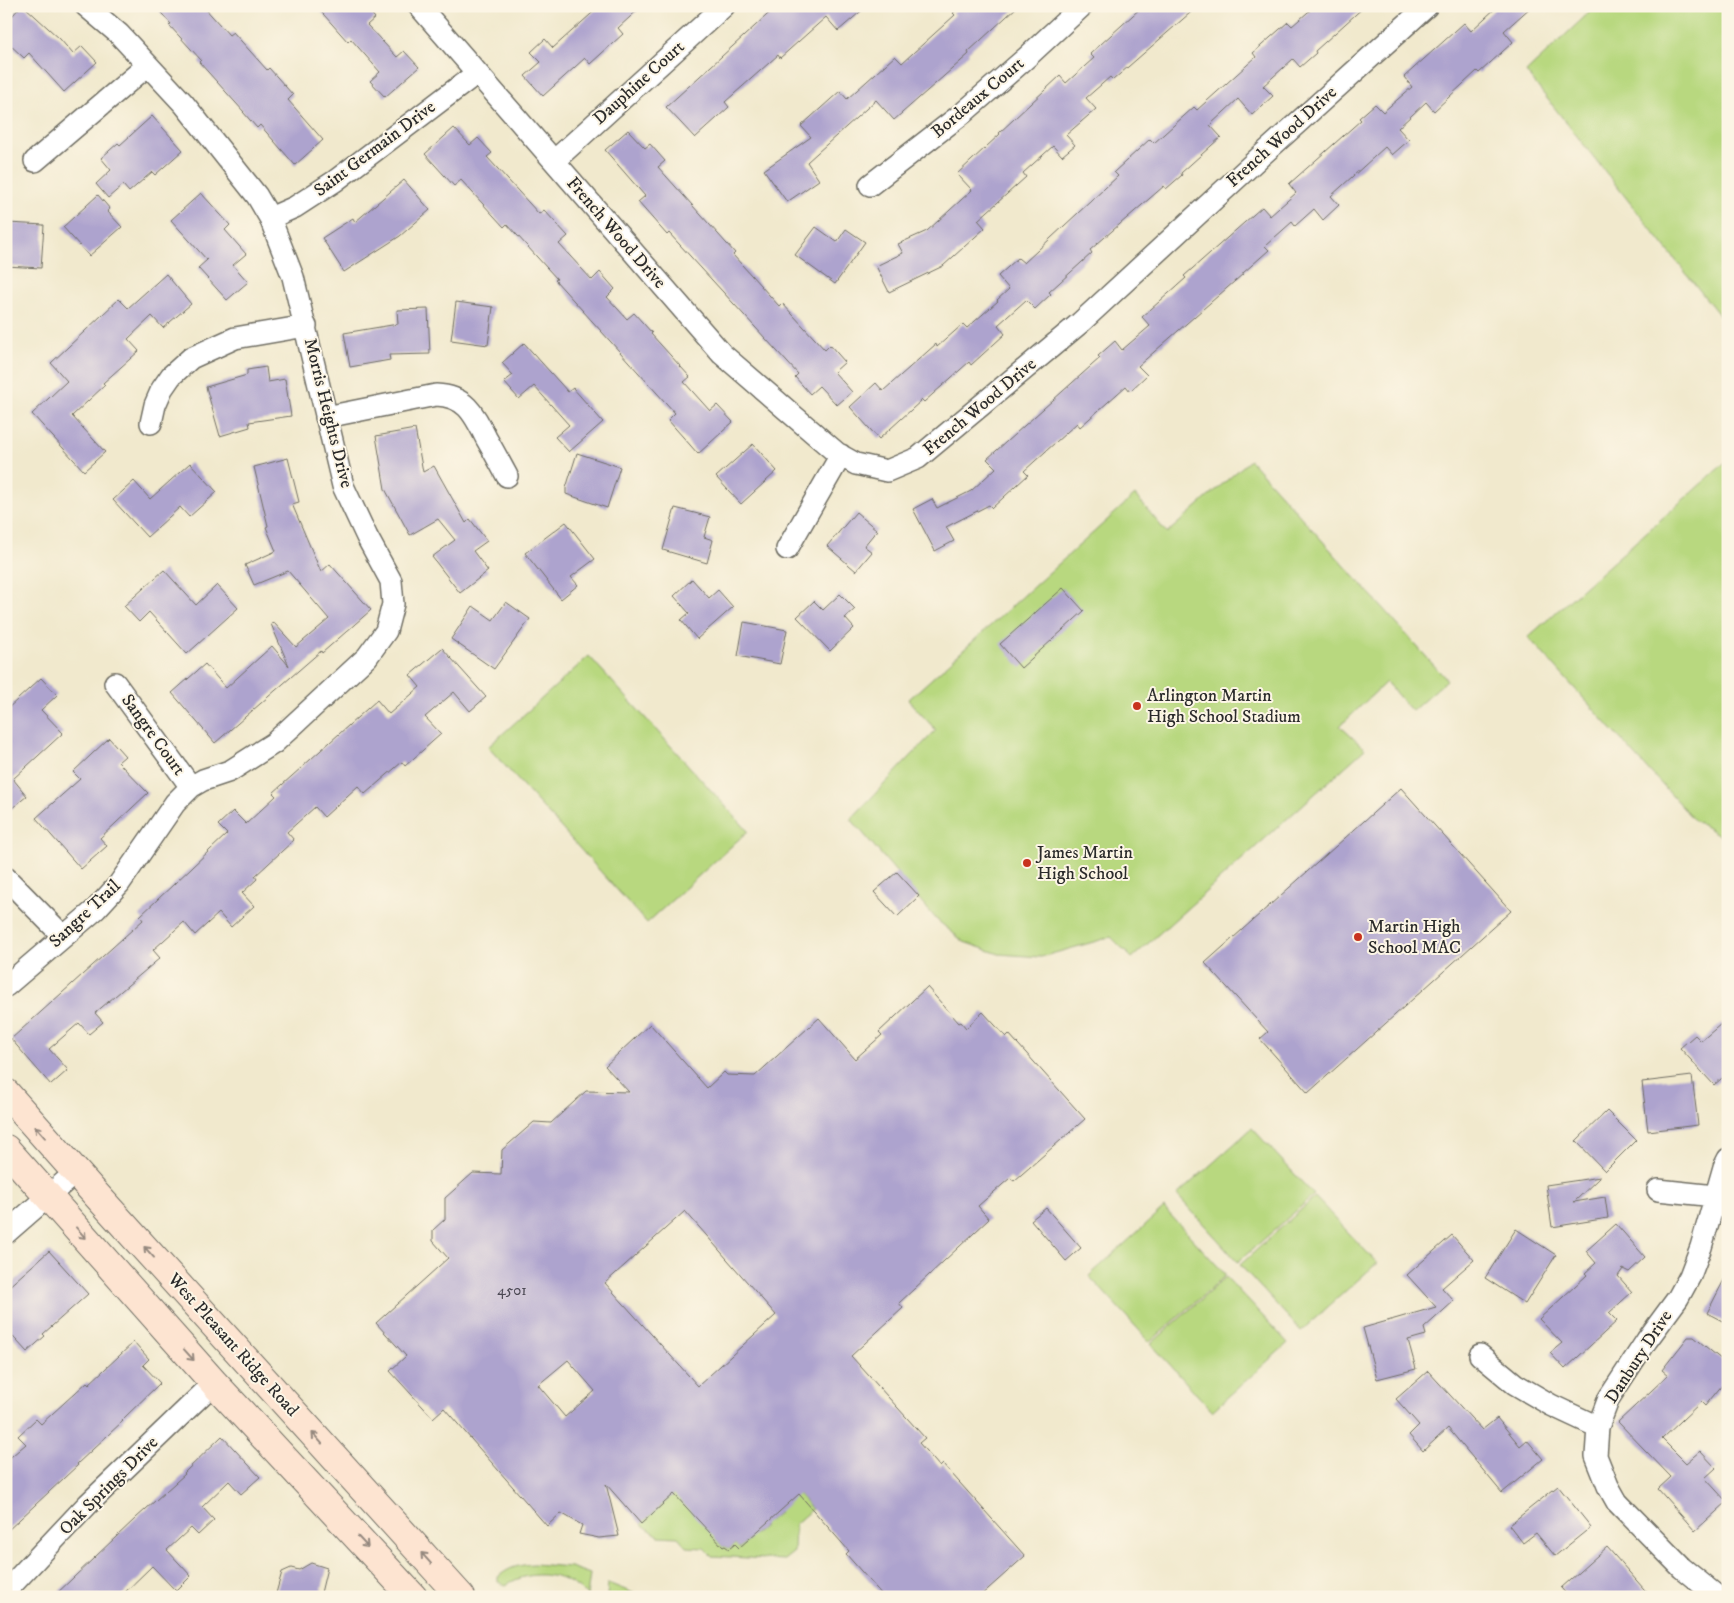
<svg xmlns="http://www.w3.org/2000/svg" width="1734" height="1603" font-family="'IM FELL DW Pica',serif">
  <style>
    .green { fill: #b8d87f; stroke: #728255 }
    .building { fill: #ada3ce; fill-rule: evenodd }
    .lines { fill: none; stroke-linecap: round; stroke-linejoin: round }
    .minor-casing { stroke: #706e64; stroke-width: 24 }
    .secondary-casing { stroke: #706e64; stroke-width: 30 }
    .minor { stroke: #fff; stroke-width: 21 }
    .secondary { stroke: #fde4d1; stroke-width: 28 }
    .oneway { stroke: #94887e }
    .poi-dot { fill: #c8321e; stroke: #fcf5e5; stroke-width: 2 }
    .labels { text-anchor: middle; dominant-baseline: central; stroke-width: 4; stroke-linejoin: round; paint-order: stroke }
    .number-label { font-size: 15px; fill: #4c4954 }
    .street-label { font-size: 18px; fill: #2b2b2b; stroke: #fcf5e5 }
    .poi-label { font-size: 18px; fill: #2b2b2b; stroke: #fcf5e5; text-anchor: start }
  </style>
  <rect width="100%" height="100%" fill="#fcf5e5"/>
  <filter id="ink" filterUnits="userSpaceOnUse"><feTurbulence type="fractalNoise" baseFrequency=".02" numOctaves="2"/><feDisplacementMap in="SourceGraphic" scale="10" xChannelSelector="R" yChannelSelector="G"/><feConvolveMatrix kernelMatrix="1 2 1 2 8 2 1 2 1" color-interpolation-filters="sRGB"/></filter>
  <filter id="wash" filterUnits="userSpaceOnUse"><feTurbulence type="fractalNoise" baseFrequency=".0096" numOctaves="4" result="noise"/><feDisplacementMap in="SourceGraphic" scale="20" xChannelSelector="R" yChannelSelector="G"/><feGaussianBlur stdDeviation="1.12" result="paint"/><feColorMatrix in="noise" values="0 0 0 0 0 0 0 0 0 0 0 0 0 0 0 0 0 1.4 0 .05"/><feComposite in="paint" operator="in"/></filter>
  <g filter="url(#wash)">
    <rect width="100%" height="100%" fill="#f1e9cd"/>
    <path class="green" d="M1596 6H1728V326L1526 72Z
      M1250 460 1447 680 1412 711 1386 682 1340 726 1365 749 1132 958 1111 937 1041 957 999 954 964 942 937 920 851 819 936 730 908 700 1135 495 1167 533Z
      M1728 460V840L1694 820 1528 637Z
      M589 656 748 831 647 923 488 747Z
      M1252 1128 1314 1195 1238 1262 1177 1195Z
      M1315 1197 1377 1263 1301 1331 1240 1265Z
      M1164 1208 1226 1275 1150 1342 1089 1276Z
      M1226 1277 1288 1343 1212 1411 1151 1344Z
      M764 1455 812 1509 795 1524 794 1552 784 1560 712 1556 704 1548 687 1547 678 1537 659 1536 641 1524 677 1491 723 1547 725 1546 729 1549 735 1544 740 1548 750 1538 747 1535 750 1531 754 1535 765 1525 761 1521 765 1518 769 1521 780 1512 777 1508Z
      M534 1564 570 1567 590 1574 587 1596C567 1573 532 1568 506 1585L498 1582V1577C509 1567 519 1565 534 1564Z
      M608 1583 643 1597H607Z"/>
    <g id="blocks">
      <path class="building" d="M21 6H24L60 39 73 54 82 46 97 62 64 92 29 53 24 58 6 41V23Z
        M155 6H203L229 35 233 32 267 70 269 68 293 95 288 100 323 140 295 165 260 125 257 128 243 112H244L199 62 201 60 169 25 171 24Z
        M316 6H365L375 18 367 25 397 57 404 51 419 67 385 97 370 81 380 72 351 39 348 42Z
        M600 6H642L618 28 623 34 590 64 585 58 543 96 525 76 541 62 531 52 545 39 553 48Z
        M777 6H867L838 31 826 17 780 58 778 55 725 102 729 107 695 138 666 107Z
        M961 6H1018L968 52 969 54 894 120 876 100 807 162 819 180 787 202 764 170 811 137 801 126 840 91 847 99 895 56 902 63 955 15 953 13Z
        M1143 6H1198L1113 80 1110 77 1086 98 1096 109 1066 135 1075 145 1062 156 1053 146 1023 173 1026 177 978 220 985 228 943 266 889 292 876 266 903 253 898 244 927 231 972 190 957 174 1000 134 999 133 1060 76 1066 83 1094 58 1090 54Z
        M1315 6H1365L1315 51 1316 53 1300 67 1293 59 1263 86 1273 96 1252 115 1238 99 1210 125 1221 137 1181 173 1182 175 1166 189 1164 186 1090 250 1092 253 1049 292 1051 294 1035 309 1026 300 998 325 1005 334 971 365 969 362 924 402 922 400 879 439 850 407 876 383 883 391 936 344 937 347 963 324 967 328 998 301 997 300 1009 289 998 276 1018 258 1024 263 1118 176 1114 172 1150 139 1154 143 1194 107 1197 110 1256 57 1253 53 1288 22 1292 26Z
        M1498 6H1532L1504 31 1513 42 1479 73 1477 71 1434 111 1426 102 1398 128 1409 140 1392 155 1385 147 1331 196 1339 205 1323 220 1314 209 1295 226 1292 222 1265 246 1269 250 1243 273V274L1138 366 1147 375 1130 391 1126 386 1080 427 1077 423 1024 471 1028 475 992 508 989 505 946 527 954 541 935 551 913 509 932 499 937 508 971 491 996 468 987 459 1100 358 1098 356 1115 341 1122 350 1150 326 1142 317 1186 278 1184 276 1262 207 1270 216 1296 193 1289 184 1361 120 1359 118 1375 104 1383 112 1412 87 1404 77 1464 23 1471 31Z
        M152 116 183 150 155 175 152 172 129 192 123 185 108 198 96 184 111 170 101 158 118 143 120 145Z
        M454 128 470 145 478 138 492 153 487 157 539 214 544 210 568 236 559 244 592 280 600 272 615 289 607 297 627 319 634 313 652 333 651 334 690 377 684 382 710 411 717 405 733 422 698 454 668 420 675 413 555 280 557 279 507 224 504 227 461 180 454 186 425 154Z
        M628 130 645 148 650 144 665 161 658 167 735 253 733 255 779 306 782 303 825 350 830 345 845 362 834 372 852 392 837 405 819 386 810 394 795 377 798 374 669 233 667 235 638 202 645 196 605 150Z
        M404 180 430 210 400 236 344 272 322 238 353 218 355 222Z
        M201 193 230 225 225 230 246 254 233 265 248 282 227 300 198 268 207 260 171 220Z
        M98 195 110 209 107 211 122 227 89 256 63 227Z
        M8 223 44 225 41 268 6 266Z
        M816 227 837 242 846 229 865 242 835 284 795 255Z
        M166 274 191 304 163 328 152 316 128 339 139 351 103 383 105 385 72 416 105 452 84 471 32 414 67 381 51 363 119 299 128 308Z
        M456 302 493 307 488 345 451 340Z
        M428 309 430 354 389 355 390 360 350 367 344 333 398 324 397 310Z
        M524 343 568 392 573 388 603 422 569 452 555 437 569 425 534 386 519 399 504 382 513 375 502 363Z
        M266 367 268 382 285 379 291 416 249 422 250 427 220 436 206 387 247 375V370Z
        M415 429 423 472 434 466 466 523 470 519 487 541 473 551 488 571 460 593 432 557 455 540 438 519 410 535 385 489 376 436Z
        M753 444 777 471 741 504 716 477Z
        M577 453 620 467 607 508 566 494V488Z
        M288 458 299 502 292 504 321 572 330 564 371 610 322 653 321 651 215 743 172 693 205 664 226 688 272 646 289 666 271 624 274 623 296 647 329 619 288 571 254 585 245 565 276 551 266 527 268 526 254 467Z
        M190 463 217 492 189 517 180 507 147 537 113 500 134 481 150 499Z
        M675 508 710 517 704 537 713 540 707 563 663 550Z
        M856 512 877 530 864 546 872 552 856 571 827 546Z
        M566 522 595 559 571 577 578 585 561 599 525 553Z
        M164 570 196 605 217 585 238 608 187 654 149 612 139 622 124 606Z
        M692 579 709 598 718 590 733 607 697 639 681 620 689 613 674 596Z
        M1063 588 1084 611 1021 668 1000 644Z
        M840 594 855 609 845 618 854 628 830 651 797 617 814 601 823 610Z
        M506 602 530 619 494 669 451 639 473 606 493 620Z
        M744 622 787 630 780 664 738 656Z
        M442 648 486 697 470 711 454 692 425 717 441 734 405 766 402 762 365 794 358 786 324 817 315 807 287 832 294 840 255 876 257 879 242 893 254 906 231 927 219 913 195 935 184 922 153 950 160 958 95 1013 103 1022 89 1034 79 1023 49 1049 68 1070 51 1085 11 1039 143 920 140 916 227 834 218 825 233 811 246 824 276 796 273 793 377 700 389 714 420 687 410 675Z
        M41 678 57 695 41 710 63 733 13 779 27 796 6 813V710Z
        M109 738 125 756 118 762 148 793 100 838 107 846 81 869 36 818 80 779 73 772Z
        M1401 788 1511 911 1308 1093 1260 1039 1268 1032 1205 963Z
        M897 872 919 896 897 917 874 892Z
        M927 987 959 1023 961 1022 966 1028 983 1012 1006 1037 1009 1034 1085 1119 1014 1181 1010 1178 978 1206 989 1219 899 1303 903 1308 851 1356 925 1438 919 1443 940 1467 943 1464 1025 1556 979 1597H884L846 1554 849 1551 799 1494 739 1548 735 1544 729 1549 725 1546 723 1547 674 1494 641 1524 606 1484 619 1536 599 1538 579 1534 582 1525 561 1513 547 1526 444 1408 433 1418 390 1371 406 1356 376 1323 448 1258 433 1241V1230L445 1219V1198L473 1173 501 1174 502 1150 534 1122 551 1123 586 1091 629 1092 605 1066 650 1024 707 1088 724 1072 727 1075 755 1076 819 1018 855 1059 882 1035 879 1032ZM685 1211 776 1315 698 1386 605 1283ZM568 1360 595 1391 565 1417 538 1385Z
        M1728 1018V1073L1714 1085 1680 1048 1695 1035 1701 1041Z
        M1692 1076 1698 1125 1648 1131 1642 1082Z
        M1607 1111 1636 1140 1605 1171 1576 1141Z
        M1600 1177 1574 1202 1605 1197 1608 1218 1552 1227 1546 1185Z
        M1046 1208 1081 1248 1066 1261 1031 1220Z
        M1616 1224 1645 1257 1629 1272 1623 1269 1618 1276 1632 1292 1609 1313 1617 1321 1565 1369 1550 1353 1562 1343 1539 1319 1587 1275 1585 1273 1596 1263 1586 1251Z
        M1516 1229 1556 1255 1525 1304 1485 1278Z
        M1452 1235 1474 1260 1442 1288 1454 1301 1424 1328 1426 1335 1408 1340 1416 1369 1377 1379 1363 1328 1436 1307 1407 1275Z
        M49 1251 88 1294 43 1334 45 1336 27 1352 6 1329V1289Z
        M1728 1272V1324L1707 1313Z
        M1688 1337H1694L1728 1365V1378L1705 1406 1701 1402 1662 1439 1686 1463 1700 1451 1716 1468 1705 1478 1727 1502 1695 1531 1658 1489 1671 1477 1618 1422 1668 1375 1662 1370Z
        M134 1342 149 1359 143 1365 160 1383 122 1420 123 1421 77 1464 78 1465 6 1532V1461L26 1444 18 1436 36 1419 41 1424 87 1382 89 1384Z
        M1428 1371 1482 1430 1497 1418 1520 1446 1527 1440 1543 1459 1502 1493 1448 1428 1423 1451 1409 1435 1419 1425 1396 1399Z
        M222 1436 260 1477 241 1494 229 1481 202 1507 214 1520 198 1535 191 1528 167 1550 191 1576 176 1591 152 1566 120 1597H53L136 1518 185 1474 184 1473Z
        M1558 1486 1591 1527 1555 1556 1536 1533 1523 1543 1509 1525Z
        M1607 1547 1651 1597H1569L1561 1588Z
        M311 1563 327 1568 320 1597H275L282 1572 291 1568 299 1570Z"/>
    </g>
  </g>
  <g filter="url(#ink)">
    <use href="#blocks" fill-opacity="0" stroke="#706e64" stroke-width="1"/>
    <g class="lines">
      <defs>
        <path id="minor" d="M419 6 722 354 838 454 856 464 887 471 918 458 1080 323 1262 155 1427 6
          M35 161 148 65
          M554 161 724 6
          M870 185 963 113 1026 58 1082 6
          M270 218 295 207 335 181 477 73
          M326 417 436 395C466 396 474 414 486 438 493 450 500 463 507 476
          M151 423 155 405 162 389 171 376 191 358 235 338 306 326
          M787 549 841 455
          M115 683 191 787
          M6 878 63 936
          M6 986 96 909 119 884 175 803 191 787 203 780 230 771 274 743 367 657 386 631 393 604 391 581 367 537 343 486 293 277 270 218 257 196 184 104 119 34 86 6
          M1658 1190 1715 1196
          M6 1233 76 1172
          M1480 1355 1515 1384 1551 1405 1598 1427
          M6 1591 88 1504 214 1383
          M1718 1597 1682 1568 1617 1502 1608 1486 1596 1456 1598 1427 1609 1398 1647 1340 1678 1298 1690 1276 1701 1247 1724 1167 1728 1159"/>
        <path id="secondary" d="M6 1093 91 1189 461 1597
          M6 1149 214 1383 413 1597"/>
      </defs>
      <use href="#minor" class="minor-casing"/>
      <use href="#secondary" class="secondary-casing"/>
      <use href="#minor" class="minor"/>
      <use href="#secondary" class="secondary"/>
    </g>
    <defs><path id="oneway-shaft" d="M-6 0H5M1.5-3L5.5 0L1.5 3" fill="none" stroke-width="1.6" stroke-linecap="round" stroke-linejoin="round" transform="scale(1.25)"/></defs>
    <g class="oneway">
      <use href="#oneway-shaft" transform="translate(40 1132) rotate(-131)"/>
      <use href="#oneway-shaft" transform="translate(81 1233) rotate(48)"/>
      <use href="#oneway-shaft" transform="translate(149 1252) rotate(-132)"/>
      <use href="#oneway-shaft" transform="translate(189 1355) rotate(48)"/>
      <use href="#oneway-shaft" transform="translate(317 1438) rotate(-132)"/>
      <use href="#oneway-shaft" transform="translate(363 1542) rotate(47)"/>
      <use href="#oneway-shaft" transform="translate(426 1558) rotate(-132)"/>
    </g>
  </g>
  <g class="poi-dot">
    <circle cx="1137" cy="706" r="5"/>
    <circle cx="1027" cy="863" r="5"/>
    <circle cx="1358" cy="937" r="5"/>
  </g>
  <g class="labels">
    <g class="number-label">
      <text x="512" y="1290">4501</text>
    </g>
    <g class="street-label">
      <text transform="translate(639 83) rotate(-42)">Dauphine Court</text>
      <text transform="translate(978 98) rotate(-40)">Bordeaux Court</text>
      <text transform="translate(1282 137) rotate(-42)">French Wood Drive</text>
      <text transform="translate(375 149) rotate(-37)">Saint Germain Drive</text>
      <text transform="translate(616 233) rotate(49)">French Wood Drive</text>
      <text transform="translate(980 407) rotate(-40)">French Wood Drive</text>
      <text transform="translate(328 413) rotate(76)">Morris Heights Drive</text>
      <text transform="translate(153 735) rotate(54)">Sangre Court</text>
      <text transform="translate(85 914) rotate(-43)">Sangre Trail</text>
      <text transform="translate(233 1345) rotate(48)">West Pleasant Ridge Road</text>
      <text transform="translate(1639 1357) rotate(-57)">Danbury Drive</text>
      <text transform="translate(109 1486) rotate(-45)">Oak Springs Drive</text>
    </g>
    <g class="poi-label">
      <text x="1147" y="696">Arlington Martin<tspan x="1147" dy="21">High School Stadium</tspan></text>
      <text x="1037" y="853">James Martin<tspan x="1037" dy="21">High School</tspan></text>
      <text x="1368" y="927">Martin High<tspan x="1368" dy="21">School MAC</tspan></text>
    </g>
  </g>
  <rect width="1734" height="1603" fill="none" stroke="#fcf5e5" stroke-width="25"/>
</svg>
